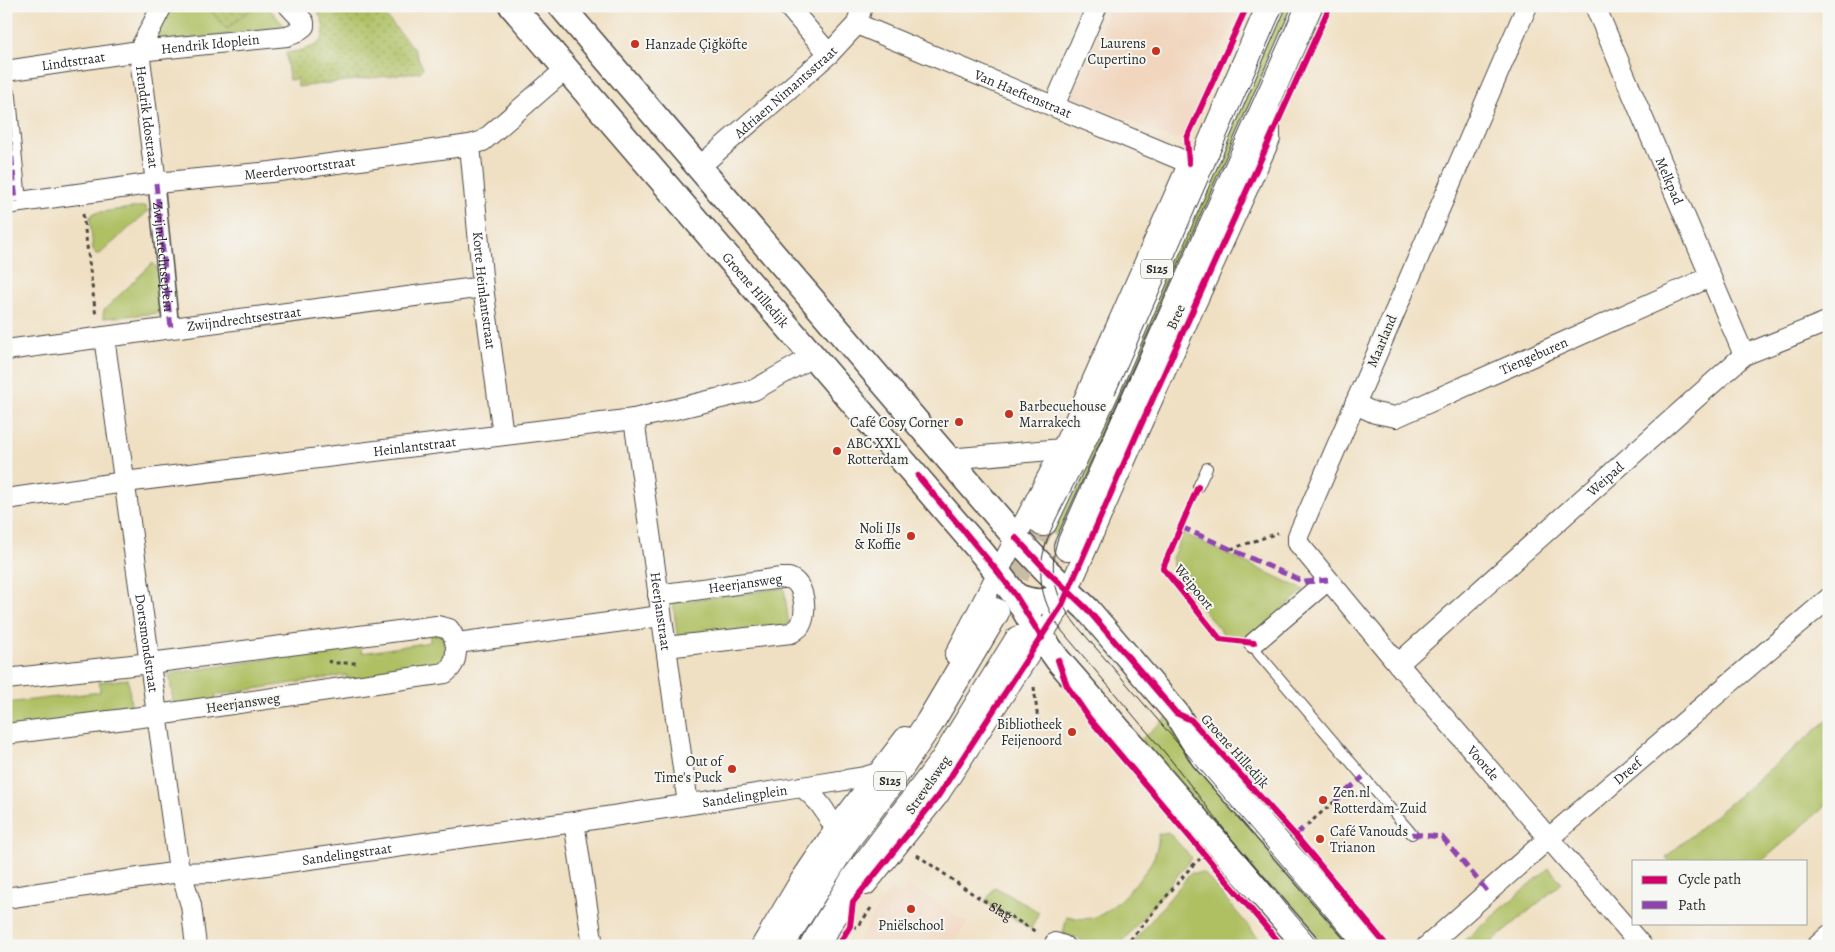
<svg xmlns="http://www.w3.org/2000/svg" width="1835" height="952" font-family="Alegreya,serif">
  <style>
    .built { fill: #f1d5bd }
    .green { fill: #afc063; stroke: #6d7647 }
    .park { fill: url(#park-dots); stroke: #6d7647 }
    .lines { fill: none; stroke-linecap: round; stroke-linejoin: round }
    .primary-tunnel { stroke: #c9bca5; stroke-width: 28; stroke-dasharray: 28 14; stroke-linecap: butt }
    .service-casing { stroke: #494642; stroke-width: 12 }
    .pedestrian-casing { stroke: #494642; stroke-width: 18 }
    .minor-casing { stroke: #494642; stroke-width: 22 }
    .tertiary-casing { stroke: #494642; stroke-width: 28 }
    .primary-casing { stroke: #494642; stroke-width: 30 }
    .path { stroke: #494642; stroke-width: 3; stroke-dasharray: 4 4; stroke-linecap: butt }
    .service { stroke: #fff; stroke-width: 10 }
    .pedestrian { stroke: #fff; stroke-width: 15 }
    .minor { stroke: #fff; stroke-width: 20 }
    .tertiary { stroke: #fff; stroke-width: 25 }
    .primary { stroke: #fff; stroke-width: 28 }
    .tram { stroke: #2b2b2b; stroke-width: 1 }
    .quiet { stroke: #8e44ad; stroke-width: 5; stroke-dasharray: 10 5; stroke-linecap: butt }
    .cycleway-casing { stroke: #f6f6f2; stroke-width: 9 }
    .cycleway { stroke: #d6006c; stroke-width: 6 }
    .poi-dot { fill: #c8321e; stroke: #f6f6f2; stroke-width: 2 }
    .labels { text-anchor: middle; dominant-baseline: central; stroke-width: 4; stroke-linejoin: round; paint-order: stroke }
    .shield { fill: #f6f6f2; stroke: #686867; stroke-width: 1 }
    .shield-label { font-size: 12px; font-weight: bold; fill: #2b2b2b }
    .poi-label { font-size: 14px; fill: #2b2b2b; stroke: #f6f6f2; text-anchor: end }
    .street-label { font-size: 14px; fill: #2b2b2b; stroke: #f6f6f2 }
  </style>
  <defs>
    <pattern id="park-dots" width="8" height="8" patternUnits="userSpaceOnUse" patternTransform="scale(1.25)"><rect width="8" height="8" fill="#afc063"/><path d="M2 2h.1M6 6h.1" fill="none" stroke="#8f9c52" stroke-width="1.8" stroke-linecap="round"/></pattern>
  </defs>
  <rect width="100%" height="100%" fill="#f6f6f2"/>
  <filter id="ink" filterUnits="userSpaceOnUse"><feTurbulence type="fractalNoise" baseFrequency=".02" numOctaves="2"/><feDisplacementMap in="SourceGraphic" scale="10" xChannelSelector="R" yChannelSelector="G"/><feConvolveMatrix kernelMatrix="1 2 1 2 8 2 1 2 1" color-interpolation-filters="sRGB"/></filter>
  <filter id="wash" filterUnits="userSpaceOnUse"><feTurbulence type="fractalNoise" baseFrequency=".0096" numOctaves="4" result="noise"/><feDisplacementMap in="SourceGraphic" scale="20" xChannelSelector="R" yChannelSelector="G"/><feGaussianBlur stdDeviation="1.12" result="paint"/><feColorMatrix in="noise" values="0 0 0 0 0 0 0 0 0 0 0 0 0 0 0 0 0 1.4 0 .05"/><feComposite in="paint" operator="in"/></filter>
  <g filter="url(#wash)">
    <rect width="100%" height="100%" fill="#f0e0c3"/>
    <path class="built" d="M1111 6H1241L1182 138H1170L1072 96Z
      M907 885 967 922 953 946H854L890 888 901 895Z"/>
    <path class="green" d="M171 6H267L285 27 157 43 156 34Z
      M1278 6H1301L1062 543 1046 527Z
      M146 206 147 212 100 254H96L93 251 90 217 94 213Z
      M153 263 157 267 162 309 159 313 104 318 103 315 104 310Z
      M1183 533 1304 590 1250 638 1224 635 1175 576 1172 558Z
      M784 588 789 626 678 641 673 603Z
      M442 634 447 666 347 681 346 675 215 695 216 701 174 707 169 674 360 645 362 653 430 642V635Z
      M128 679 132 714 6 730V703L100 692 99 682Z
      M1170 715 1359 946H1314L1138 742Z
      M1829 719V803L1762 861H1669L1666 857Z
      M1168 832 1192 858 1119 946H1098L1063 934 1067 916C1078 919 1088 920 1098 916 1115 909 1147 873 1154 857 1157 849 1159 841 1158 834Z
      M1549 868 1562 883 1487 946H1458Z
      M1191 873H1204L1265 946H1148L1134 941Z
      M995 887 1039 912 1031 929 985 902Z"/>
    <path class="park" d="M207 6H254L227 29Z
      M325 6H377L414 49 423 68 420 72 298 87 297 79 289 80 286 53C312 49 335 44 318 12Z"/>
  </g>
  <g filter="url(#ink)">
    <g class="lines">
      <path class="primary-tunnel" d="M995 612 1043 522"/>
      <defs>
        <path id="service" d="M1198 487 1207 468
          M1254 643 1258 653 1412 834"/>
        <path id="pedestrian" d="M156 183 171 329"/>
        <g id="minor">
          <path id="s2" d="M162 6 139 51 287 36 295 33 304 26V22L289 6"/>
          <path d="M788 6 829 54"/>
          <path id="s3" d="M1527 6 1298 536V543L1398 664 1642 946"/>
          <path id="s4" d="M1595 6 1744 355"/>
          <path id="s5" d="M857 24 1189 163"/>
          <path id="s6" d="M6 71 139 51 156 183"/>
          <path d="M6 97 16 202"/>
          <path d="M1054 106 1097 6"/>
          <path id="s7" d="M470 145 483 287 503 435"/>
          <path id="s8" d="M698 168 829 54 857 24 862 6"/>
          <path id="s9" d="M6 204 156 183 271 172 470 145 483 141 566 69"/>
          <path id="s10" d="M104 337 178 863 191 905 196 946"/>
          <path id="s11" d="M6 350 483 287"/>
          <path id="s12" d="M1355 404 1375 413 1396 417 1710 277"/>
          <path id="s13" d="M634 419 688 804"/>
          <path d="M948 459 1062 449"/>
          <path id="s14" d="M6 499 125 482 634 419 754 390 812 357"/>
          <path id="s15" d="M658 595 781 578C783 578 786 578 789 578 805 583 808 613 800 626 798 629 794 631 791 633L666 647"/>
          <path d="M457 643 661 616"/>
          <path d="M1254 643 1328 580"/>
          <path d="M955 655 1062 449 1190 160"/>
          <path id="s16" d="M1398 664 1744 355 1829 321"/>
          <path d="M6 679 150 663 437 626 449 629C459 642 459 663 445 673L157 715 6 734"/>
          <path d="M802 787C819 800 825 810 835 829"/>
          <path d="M574 822 593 946"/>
          <path d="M866 885 938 796 1062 605 1136 436 1270 139V115L1268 100"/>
          <path id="s17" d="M6 898 172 873 216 872 574 822 802 787 864 777 878 773"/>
          <path d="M761 946 799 882 835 829 905 737"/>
          <path d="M1054 946 1055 943 1064 946"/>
          <path id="s18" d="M1427 946 1549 838 1829 598"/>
          <path d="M1817 946 1829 935"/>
        </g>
        <g id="tertiary">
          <path id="s19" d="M512 6 983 554 1016 596 1033 625 1058 660 1307 946"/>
          <path d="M561 6 1016 538 1047 571 1087 609 1176 713 1203 757 1368 946"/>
          <path d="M1016 596C1038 605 1048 603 1068 592"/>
        </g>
        <path id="primary" d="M1043 522 1105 391 1271 6
          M1068 547 1127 417 1308 6
          M779 946 845 841 889 783 930 722 995 612
          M814 946 855 879 944 761 1019 640"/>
      </defs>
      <use href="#service" class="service-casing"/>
      <use href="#pedestrian" class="pedestrian-casing"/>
      <use href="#minor" class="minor-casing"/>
      <use href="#tertiary" class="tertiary-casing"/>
      <use href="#primary" class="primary-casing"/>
      <g class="path">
        <path d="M83 214 96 317"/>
        <path d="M1231 549 1278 533"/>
        <path d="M328 661 333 663H356"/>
        <path d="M1034 687 1038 721"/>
        <path d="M1307 825 1335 801"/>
        <path id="s1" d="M917 855 973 894 1038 933"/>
        <path d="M853 927H858L873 905"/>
        <path d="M1125 946 1191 867 1200 859"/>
      </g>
      <use href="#service" class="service"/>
      <use href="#pedestrian" class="pedestrian"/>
      <use href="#minor" class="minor"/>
      <use href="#tertiary" class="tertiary"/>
      <use href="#primary" class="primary"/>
      <path class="tram" d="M1295 6 1058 538C1047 571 1056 600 1077 626L1352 946
        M1115 394 1284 6
        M1081 471C1052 528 1018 571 1062 631L1171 760 1234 842 1321 946"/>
      <g class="quiet">
        <path d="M6 97 16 202"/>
        <path id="s20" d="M156 183 171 329"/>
        <path d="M1181 527 1304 582 1328 580"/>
        <path d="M1335 801 1363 777"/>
        <path d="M1412 834 1442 837 1488 892"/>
        <path d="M1295 835 1307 825"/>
      </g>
      <defs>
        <path id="cycleway" d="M1189 163 1187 138 1247 6
          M918 476 998 572 1016 596 1042 638
          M1198 487 1163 568 1220 639 1254 643
          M1016 538 1047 571 1087 609 1176 713 1191 720 1295 835 1387 946
          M1058 660 1067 686 1089 718 1282 946
          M838 946 850 926 853 902 938 796 1062 605 1136 436 1330 6"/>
      </defs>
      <use href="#cycleway" class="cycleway-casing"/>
      <use href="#cycleway" class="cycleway"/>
    </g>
  </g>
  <g class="poi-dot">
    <circle cx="635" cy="44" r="5"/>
    <circle cx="1156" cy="51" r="5"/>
    <circle cx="1009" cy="414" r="5"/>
    <circle cx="959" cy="422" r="5"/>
    <circle cx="837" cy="451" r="5"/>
    <circle cx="911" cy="536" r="5"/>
    <circle cx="1072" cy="732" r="5"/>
    <circle cx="732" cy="769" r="5"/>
    <circle cx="1323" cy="800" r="5"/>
    <circle cx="1320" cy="839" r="5"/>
    <circle cx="911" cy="909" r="5"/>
  </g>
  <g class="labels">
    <g class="shield">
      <rect x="1141" y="259.5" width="32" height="19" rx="4"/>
      <rect x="874" y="771.5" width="32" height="19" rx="4"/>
    </g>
    <g class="shield-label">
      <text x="1157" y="269">S125</text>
      <text x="890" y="781">S125</text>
    </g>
    <g class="poi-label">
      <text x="1146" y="43">Laurens<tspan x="1146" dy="16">Cupertino</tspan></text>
      <text x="645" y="44" text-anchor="start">Hanzade Çiğköfte</text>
      <text x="1019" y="406" text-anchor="start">Barbecuehouse<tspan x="1019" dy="16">Marrakech</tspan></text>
      <text x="949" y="422">Café Cosy Corner</text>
      <text x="847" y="443" text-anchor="start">ABC XXL<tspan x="847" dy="16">Rotterdam</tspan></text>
      <text x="901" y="528">Noli IJs<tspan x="901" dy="16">&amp; Koffie</tspan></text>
      <text x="1062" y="724">Bibliotheek<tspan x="1062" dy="16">Feijenoord</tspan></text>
      <text x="722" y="761">Out of<tspan x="722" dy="16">Time's Puck</tspan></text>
      <text x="1333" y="792" text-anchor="start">Zen.nl<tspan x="1333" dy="16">Rotterdam-Zuid</tspan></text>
      <text x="1330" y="831" text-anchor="start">Café Vanouds<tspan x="1330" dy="16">Trianon</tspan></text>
      <text x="911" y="925" text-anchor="middle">Pniëlschool</text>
    </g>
    <g class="street-label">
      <text stroke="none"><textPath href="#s2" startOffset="122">Hendrik Idoplein</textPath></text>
      <text stroke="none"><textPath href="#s6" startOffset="68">Lindtstraat</textPath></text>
      <text stroke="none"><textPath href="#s8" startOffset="116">Adriaen Nimantsstraat</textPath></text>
      <text stroke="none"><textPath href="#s5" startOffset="180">Van Haeftenstraat</textPath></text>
      <text stroke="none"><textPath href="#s6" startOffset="201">Hendrik Idostraat</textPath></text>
      <text stroke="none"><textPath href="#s9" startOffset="296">Meerdervoortstraat</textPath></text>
      <text stroke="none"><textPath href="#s4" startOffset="190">Melkpad</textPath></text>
      <text stroke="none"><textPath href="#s20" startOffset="74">Zwijndrechtseplein</textPath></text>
      <text stroke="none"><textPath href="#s19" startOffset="374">Groene Hilledijk</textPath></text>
      <text stroke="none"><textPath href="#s7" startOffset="146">Korte Heinlantstraat</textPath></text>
      <text transform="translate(1176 317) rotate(-66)">Bree</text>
      <text stroke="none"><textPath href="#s11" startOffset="240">Zwijndrechtsestraat</textPath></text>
      <text transform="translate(1382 341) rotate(-67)">Maarland</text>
      <text stroke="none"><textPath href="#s12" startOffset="194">Tiengeburen</textPath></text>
      <text stroke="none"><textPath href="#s14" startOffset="412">Heinlantstraat</textPath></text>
      <text stroke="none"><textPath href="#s16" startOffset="278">Weipad</textPath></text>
      <text stroke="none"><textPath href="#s15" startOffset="88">Heerjansweg</textPath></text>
      <text transform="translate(1194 587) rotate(51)">Weipoort</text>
      <text stroke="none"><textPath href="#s13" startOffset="194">Heerjanstraat</textPath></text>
      <text stroke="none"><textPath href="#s10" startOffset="309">Dortsmondstraat</textPath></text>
      <text transform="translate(243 703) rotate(-8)">Heerjansweg</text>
      <text transform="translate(1235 751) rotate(48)">Groene Hilledijk</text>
      <text stroke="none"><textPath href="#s3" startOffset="872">Voorde</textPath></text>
      <text stroke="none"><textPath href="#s18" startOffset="266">Dreef</textPath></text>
      <text transform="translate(928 785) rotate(-55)">Strevelsweg</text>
      <text stroke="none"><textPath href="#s17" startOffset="746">Sandelingplein</textPath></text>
      <text stroke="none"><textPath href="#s17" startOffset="344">Sandelingstraat</textPath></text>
      <text stroke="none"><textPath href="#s1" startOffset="101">Slag</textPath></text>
    </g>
  </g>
  <rect width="1835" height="952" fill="none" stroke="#f6f6f2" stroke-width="25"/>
  <rect x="1632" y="860" width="175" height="65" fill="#f6f6f2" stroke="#a5a5a2"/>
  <rect x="1642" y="876" width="25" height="8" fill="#d6006c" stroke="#a5a5a2"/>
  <text x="1678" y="884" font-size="15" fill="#2b2b2b">Cycle path</text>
  <rect x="1642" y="901" width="25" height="8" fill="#8e44ad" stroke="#a5a5a2"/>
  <text x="1678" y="910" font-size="15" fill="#2b2b2b">Path</text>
</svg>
